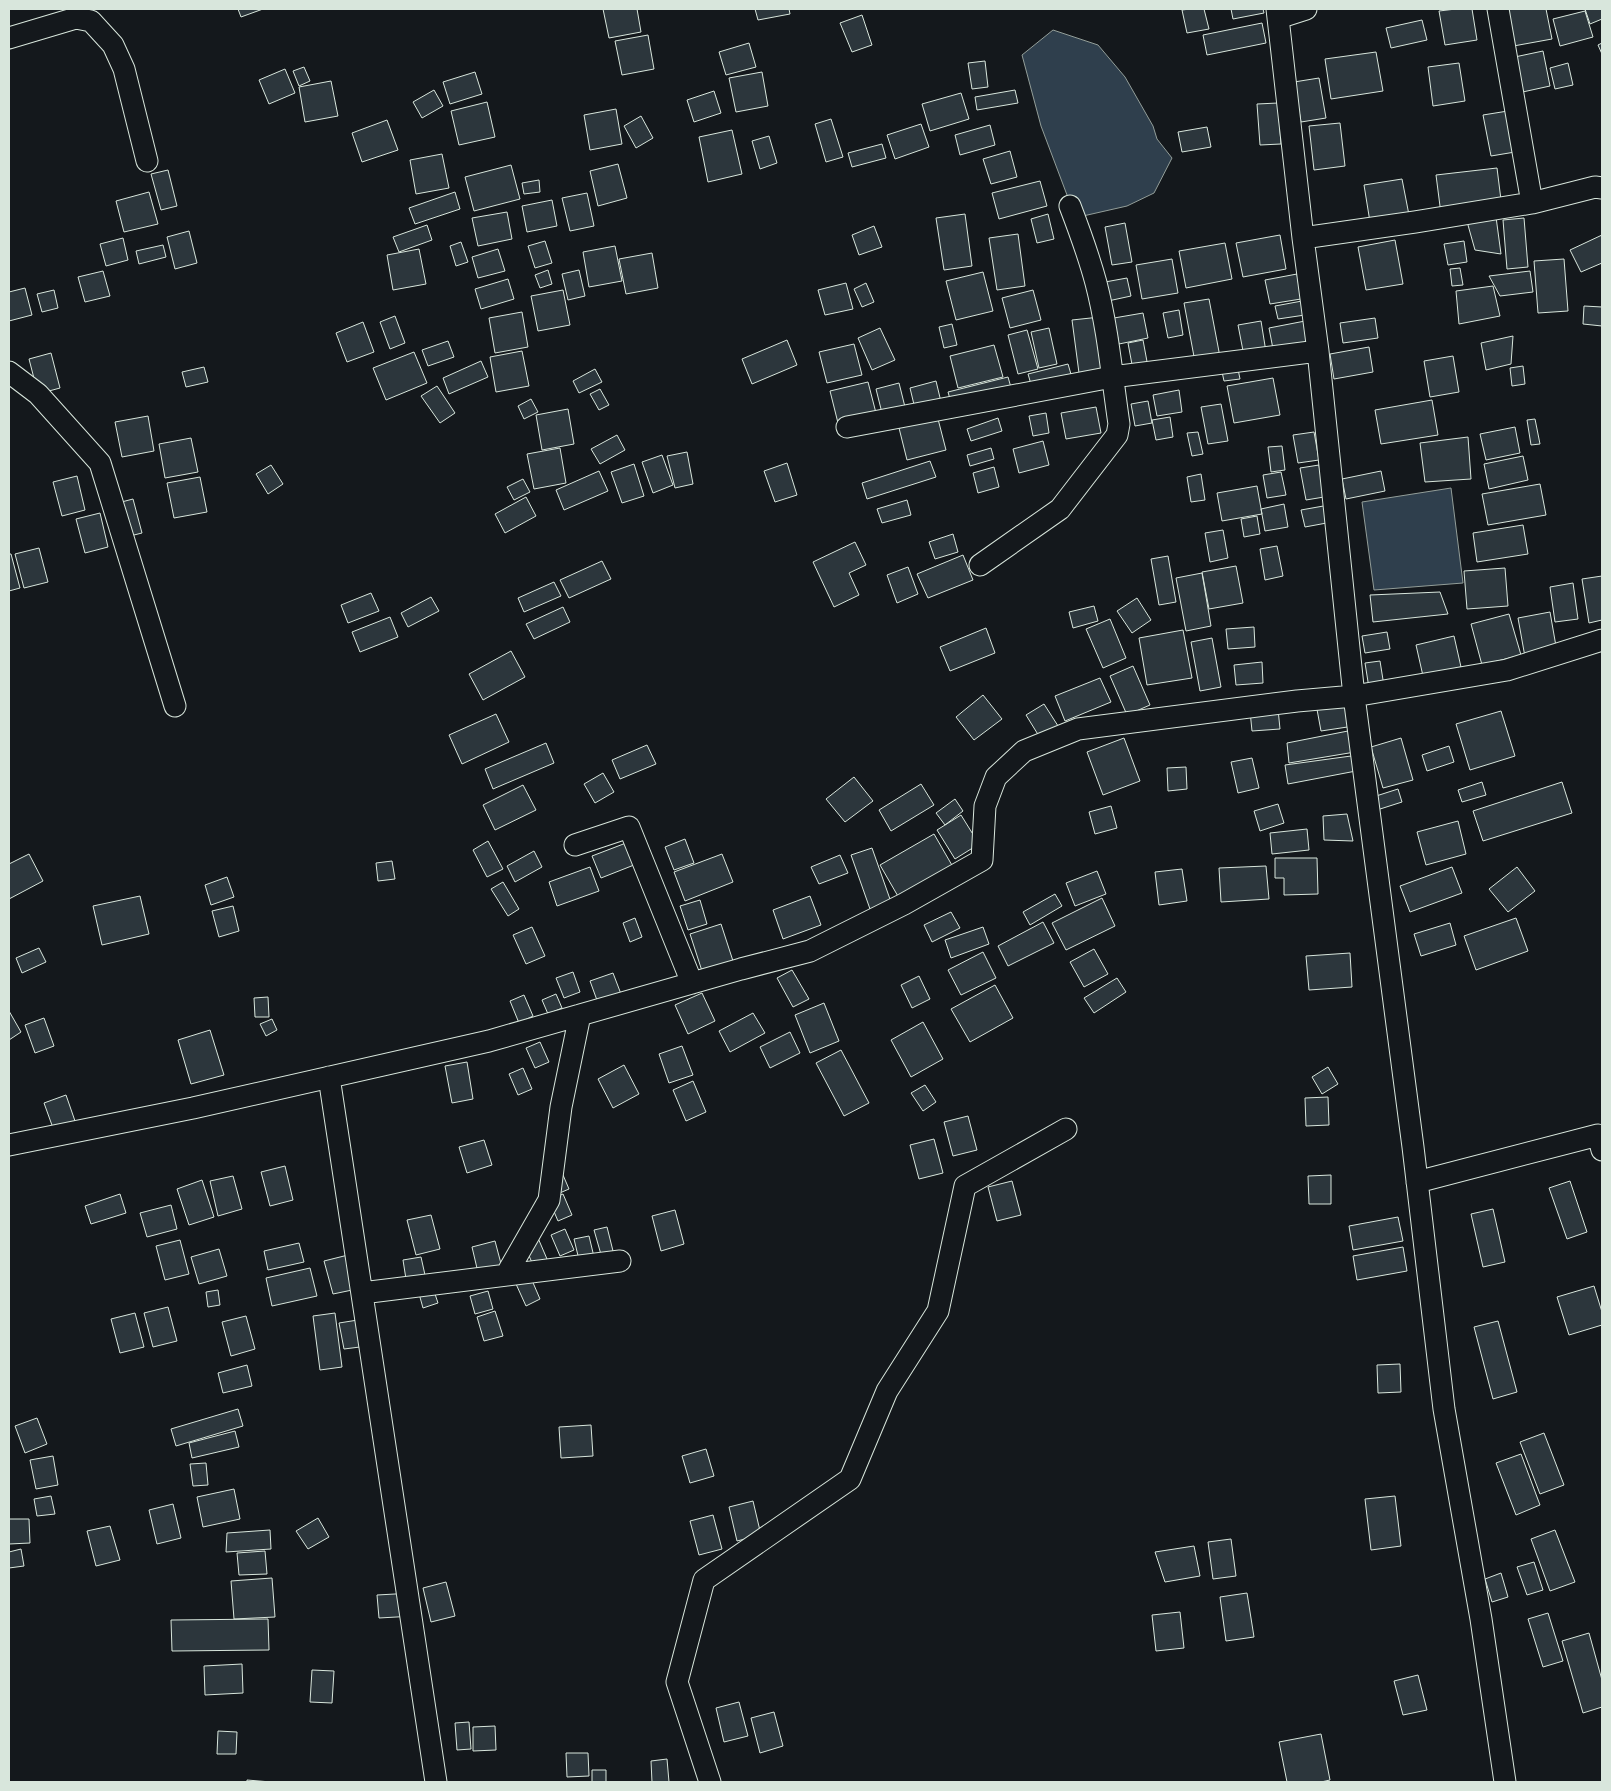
<svg xmlns="http://www.w3.org/2000/svg" width="1611" height="1791" font-family="'Golos Text',sans-serif">
  <style>
    .water { fill: #2f3f4d; stroke: #939e99 }
    .building { fill: #2c363c; stroke: #d8e6dc }
    .lines { fill: none; stroke-linecap: round; stroke-linejoin: round }
    .street-casing { stroke: #d8e6dc; stroke-width: 23 }
    .street { stroke: #14181c; stroke-width: 21 }
  </style>
  <rect width="100%" height="100%" fill="#14181c"/>
  <path class="water" d="M1053 30 1098 45 1125 77 1153 126 1157 139 1172 158 1154 193 1127 206 1083 216 1067 195 1041 126 1022 55Z
    M1451 488 1463 583 1374 590 1362 502Z"/>
  <path class="building" d="M238 9H263L241 17Z
    M603 9H637L641 32 609 38Z
    M755 9H789L790 14 758 20Z
    M1190 9H1204L1209 29 1187 33 1182 10Z
    M1231 9H1263L1264 13 1233 19Z
    M1456 9H1472L1477 40 1445 45 1439 11Z
    M1501 9H1546L1552 39 1508 47Z
    M1585 9H1602V19L1590 24Z
    M1585 11 1593 37 1560 46 1553 19Z
    M862 15 872 45 852 52 840 23Z
    M1422 20 1427 40 1391 48 1386 28Z
    M1262 23 1266 43 1207 55 1203 35Z
    M648 35 654 69 622 75 615 41Z
    M749 43 756 67 726 75 719 52Z
    M1602 43V54L1598 45Z
    M1543 51 1550 86 1518 93 1510 58Z
    M1376 52 1383 91 1331 99 1325 59Z
    M985 61 988 87 972 89 968 63Z
    M1459 63 1465 101 1433 106 1428 67Z
    M1568 63 1573 85 1555 89 1550 68Z
    M304 67 310 81 299 86 293 71Z
    M285 69 295 93 269 104 259 80Z
    M475 72 482 94 450 104 443 82Z
    M762 72 768 106 736 112 729 78Z
    M1319 78 1326 118 1301 122 1294 82Z
    M331 81 338 116 305 122 299 87Z
    M434 90 443 106 422 118 413 102Z
    M1015 90 1018 103 977 110 975 97Z
    M714 91 721 113 694 122 687 100Z
    M961 93 969 119 930 131 922 104Z
    M487 102 495 137 459 145 451 111Z
    M1278 103 1281 144 1260 145 1257 104Z
    M616 109 622 144 590 150 584 115Z
    M1514 110 1521 151 1491 156 1483 115Z
    M641 116 653 138 636 148 624 126Z
    M831 119 843 157 826 162 815 124Z
    M387 120 398 150 362 162 352 133Z
    M1340 123 1345 166 1314 170 1309 126Z
    M921 124 929 147 895 159 887 135Z
    M990 125 995 145 960 155 955 135Z
    M1207 127 1211 147 1182 152 1178 132Z
    M732 130 742 174 708 182 699 137Z
    M769 136 777 163 760 169 752 141Z
    M882 144 886 158 852 167 848 153Z
    M1010 151 1017 177 991 184 983 159Z
    M442 154 449 188 416 194 410 160Z
    M618 164 627 198 598 206 590 171Z
    M511 165 520 199 474 211 465 177Z
    M1497 168 1502 208 1441 214 1436 175Z
    M168 170 177 206 161 210 151 174Z
    M1402 179 1409 215 1370 222 1364 185Z
    M539 180 540 192 524 194 522 183Z
    M1040 181 1047 206 999 219 992 193Z
    M149 192 158 224 124 232 116 201Z
    M455 192 460 209 415 224 409 208Z
    M587 193 594 226 570 231 562 198Z
    M552 200 557 226 527 232 522 206Z
    M507 212 512 239 478 246 472 218Z
    M965 214 972 266 944 270 936 218Z
    M1048 214 1054 239 1037 243 1031 219Z
    M1496 217 1501 254 1475 250 1466 218Z
    M1524 218 1528 267 1507 269 1503 220Z
    M1125 223 1132 262 1112 265 1105 227Z
    M427 225 432 240 399 252 393 237Z
    M874 226 882 247 859 255 852 235Z
    M189 231 197 263 175 269 167 237Z
    M1018 234 1025 286 997 290 989 238Z
    M1280 235 1286 269 1243 277 1236 243Z
    M1602 235V263L1581 272 1570 250Z
    M123 238 128 260 106 266 100 244Z
    M1395 240 1403 284 1366 290 1358 247Z
    M545 241 552 263 535 268 528 246Z
    M1464 241 1467 262 1448 265 1444 244Z
    M461 242 468 262 456 266 450 246Z
    M1225 243 1232 279 1186 288 1179 251Z
    M163 245 166 257 139 264 136 251Z
    M615 246 622 281 589 287 583 252Z
    M419 249 426 284 393 290 387 255Z
    M498 249 505 271 478 278 472 257Z
    M652 253 658 288 626 294 619 259Z
    M1172 259 1178 293 1142 299 1136 265Z
    M1564 259 1568 311 1538 313 1534 261Z
    M1460 268 1463 285 1452 286 1450 269Z
    M548 270 552 284 540 288 535 275Z
    M579 270 585 296 568 300 562 274Z
    M103 271 110 296 85 302 78 277Z
    M1530 271 1533 292 1500 296 1489 276Z
    M983 272 993 311 956 320 946 281Z
    M1297 274 1301 299 1270 304 1265 280Z
    M1127 278 1131 296 1108 301 1105 282Z
    M508 279 514 299 481 309 475 289Z
    M846 283 853 309 825 315 818 290Z
    M866 283 874 302 862 307 854 289Z
    M1493 286 1500 316 1459 324 1456 291Z
    M25 288 32 315 9 321V292Z
    M54 290 58 308 42 312 37 294Z
    M563 290 570 325 538 331 531 296Z
    M1033 290 1041 320 1010 328 1002 298Z
    M1209 299 1220 357 1195 362 1184 303Z
    M1302 301 1305 315 1278 319 1275 306Z
    M1584 306 1602 307V326L1583 324Z
    M1179 310 1183 335 1168 338 1163 313Z
    M522 312 528 347 495 353 489 318Z
    M1143 313 1148 338 1119 344 1114 318Z
    M395 316 405 343 390 349 380 322Z
    M1100 317 1108 369 1079 373 1072 320Z
    M1375 318 1378 338 1343 343 1340 323Z
    M1261 321 1266 352 1244 356 1238 325Z
    M1305 321 1309 343 1273 349 1269 328Z
    M363 322 374 352 347 362 336 333Z
    M952 324 957 345 944 348 939 327Z
    M880 328 895 360 872 370 858 338Z
    M1049 328 1057 364 1039 368 1031 332Z
    M1027 330 1038 369 1018 374 1008 335Z
    M1513 336 1511 364 1486 370 1481 343Z
    M787 340 797 365 752 384 742 359Z
    M1143 340 1148 367 1133 370 1128 343Z
    M448 341 454 357 428 366 422 350Z
    M854 344 862 375 827 383 819 352Z
    M994 345 1003 377 958 388 950 356Z
    M1369 347 1373 372 1334 379 1330 354Z
    M522 351 529 386 496 392 490 357Z
    M414 352 427 383 386 400 373 368Z
    M51 353 60 388 38 394 29 359Z
    M1453 356 1459 392 1430 397 1424 361Z
    M481 361 488 377 449 394 443 378Z
    M1068 364 1073 381 1033 391 1028 374Z
    M1237 364 1240 379 1224 381 1221 367Z
    M1523 366 1525 384 1512 386 1510 368Z
    M204 367 208 382 186 387 182 372Z
    M595 369 602 382 579 393 573 381Z
    M1008 377 1012 391 952 406 948 392Z
    M1273 378 1280 415 1234 423 1227 386Z
    M936 381 942 406 916 413 910 388Z
    M868 382 876 413 838 423 830 391Z
    M899 383 906 411 883 417 876 389Z
    M437 386 455 413 440 423 421 396Z
    M600 389 609 405 599 410 590 394Z
    M1179 390 1182 412 1157 416 1153 395Z
    M531 399 538 412 524 419 518 406Z
    M1432 400 1438 435 1381 444 1375 410Z
    M1148 401 1152 423 1135 426 1131 404Z
    M1221 404 1228 441 1208 444 1201 407Z
    M1096 407 1101 433 1066 439 1061 413Z
    M568 409 574 444 542 450 536 415Z
    M1046 413 1049 433 1033 436 1029 416Z
    M148 416 154 451 122 457 115 422Z
    M1170 417 1173 437 1156 440 1152 420Z
    M998 418 1002 431 971 441 967 429Z
    M938 419 946 450 907 460 899 428Z
    M1535 419 1540 444 1531 445 1527 420Z
    M1515 427 1520 453 1486 460 1480 434Z
    M1198 432 1203 454 1192 456 1187 433Z
    M1314 432 1319 460 1298 463 1293 435Z
    M617 435 625 450 600 464 591 449Z
    M1468 437 1471 479 1425 482 1420 443Z
    M191 438 198 472 165 478 159 444Z
    M1043 441 1049 465 1019 473 1013 449Z
    M1282 446 1285 470 1271 472 1268 447Z
    M560 448 566 483 534 489 527 454Z
    M991 448 994 459 970 466 967 455Z
    M687 452 693 484 675 488 667 456Z
    M662 455 673 485 653 493 642 462Z
    M1523 456 1528 480 1489 489 1484 464Z
    M930 461 936 477 867 499 862 483Z
    M787 463 797 495 775 502 764 471Z
    M634 464 644 496 622 503 611 472Z
    M271 465 283 484 268 494 256 474Z
    M1319 465 1324 497 1306 500 1300 468Z
    M994 467 999 487 978 493 973 473Z
    M599 471 608 491 564 510 556 490Z
    M1381 471 1385 491 1346 499 1342 479Z
    M1281 472 1286 495 1267 498 1263 475Z
    M1201 474 1205 500 1191 502 1187 477Z
    M77 476 85 510 62 516 53 482Z
    M200 477 207 512 174 518 167 483Z
    M523 479 530 492 514 500 507 487Z
    M1540 484 1546 515 1488 525 1482 494Z
    M1257 486 1262 514 1222 521 1217 493Z
    M526 497 536 516 505 533 495 514Z
    M133 499 142 533 118 539 110 505Z
    M907 500 911 515 882 523 877 509Z
    M1284 504 1288 527 1265 531 1261 509Z
    M1329 505 1332 522 1305 527 1301 510Z
    M100 513 108 547 85 553 76 519Z
    M1257 516 1260 534 1244 537 1241 519Z
    M1523 525 1528 554 1477 562 1473 533Z
    M1223 530 1228 558 1210 562 1205 533Z
    M953 534 958 552 935 559 929 542Z
    M855 542 866 565 849 573 859 595 834 607 813 562Z
    M1277 546 1283 576 1265 580 1260 549Z
    M39 548 48 582 24 588 15 554Z
    M9 554H11L20 588 9 591Z
    M963 555 973 580 928 598 917 574Z
    M1168 556 1176 602 1159 605 1151 559Z
    M602 561 611 579 569 598 560 580Z
    M1236 566 1243 603 1209 609 1202 572Z
    M908 567 918 594 897 603 887 575Z
    M1505 568 1508 606 1467 609 1464 571Z
    M1202 573 1211 626 1186 631 1176 578Z
    M1602 576V620L1589 623 1582 579Z
    M554 582 561 596 524 612 518 598Z
    M1573 583 1578 619 1555 622 1550 587Z
    M1440 592 1448 614 1373 622 1370 595Z
    M371 593 379 611 348 623 341 605Z
    M431 597 439 611 408 627 401 613Z
    M1137 598 1151 620 1132 633 1117 611Z
    M1094 606 1098 621 1073 628 1069 612Z
    M563 607 570 622 534 639 526 624Z
    M1550 612 1557 652 1525 657 1518 618Z
    M1509 614 1521 655 1482 665 1471 624Z
    M390 617 398 637 360 652 352 632Z
    M1110 619 1126 658 1103 668 1086 629Z
    M1254 627 1255 647 1228 649 1226 629Z
    M986 628 995 653 950 671 940 647Z
    M1183 630 1192 678 1147 685 1139 638Z
    M1387 632 1390 649 1365 653 1362 636Z
    M1454 636 1461 667 1423 676 1416 645Z
    M1212 638 1221 687 1200 691 1191 642Z
    M511 651 525 677 483 700 469 674Z
    M1380 661 1384 686 1369 688 1365 663Z
    M1262 662 1263 683 1236 685 1234 665Z
    M1133 666 1150 705 1127 715 1110 676Z
    M1100 678 1111 702 1065 721 1055 696Z
    M983 695 1002 719 974 740 956 717Z
    M1351 700 1354 726 1321 731 1316 704Z
    M1044 704 1060 729 1042 741 1026 715Z
    M1278 709 1280 729 1252 731 1250 711Z
    M1501 711 1515 756 1470 770 1456 724Z
    M496 714 509 742 462 764 449 735Z
    M1353 730 1355 752 1289 763 1287 743Z
    M1124 738 1140 781 1103 795 1087 752Z
    M1401 738 1413 780 1383 788 1371 747Z
    M546 743 554 763 493 789 485 769Z
    M647 745 656 764 620 779 612 760Z
    M1449 746 1454 762 1427 771 1422 755Z
    M1351 756 1356 771 1288 784 1285 765Z
    M1252 758 1259 788 1238 793 1231 762Z
    M1186 767 1187 789 1168 791 1167 768Z
    M603 773 614 792 595 803 584 784Z
    M854 777 873 801 845 822 826 799Z
    M1482 782 1486 795 1462 802 1458 790Z
    M1562 782 1572 813 1483 841 1473 811Z
    M921 784 934 805 891 831 879 810Z
    M523 785 536 810 495 830 483 805Z
    M1398 789 1402 802 1377 810 1373 797Z
    M955 799 963 811 945 825 936 813Z
    M1278 804 1284 823 1260 831 1254 811Z
    M1111 806 1117 828 1095 834 1089 812Z
    M1347 814 1353 841 1324 840 1323 816Z
    M961 815 979 844 955 859 937 830Z
    M1458 821 1466 854 1426 865 1417 832Z
    M1307 829 1309 850 1272 854 1270 833Z
    M934 834 953 867 899 898 880 865Z
    M685 839 694 863 674 870 665 847Z
    M488 841 503 869 487 877 473 850Z
    M626 843 634 865 601 878 592 856Z
    M872 848 891 902 870 909 851 855Z
    M534 851 542 867 515 882 507 866Z
    M29 854 43 881 9 899V864Z
    M722 854 733 882 685 901 674 872Z
    M840 855 848 873 819 884 811 867Z
    M1275 858H1317L1318 894 1284 895V878H1275Z
    M392 861 395 879 378 881 376 863Z
    M1266 866 1269 899 1221 902 1219 868Z
    M590 867 599 891 557 906 549 882Z
    M1452 867 1462 893 1410 912 1400 886Z
    M1517 867 1535 891 1508 912 1489 889Z
    M1182 869 1187 901 1159 905 1155 872Z
    M1097 871 1106 894 1075 906 1066 883Z
    M227 877 234 897 211 905 205 885Z
    M503 882 519 909 508 916 491 889Z
    M1055 894 1062 906 1030 925 1023 912Z
    M140 896 149 934 102 945 93 906Z
    M810 896 821 925 783 939 773 910Z
    M1102 898 1115 926 1066 950 1052 923Z
    M700 900 707 924 688 930 680 906Z
    M233 906 239 931 219 937 212 911Z
    M951 912 960 928 932 942 924 925Z
    M635 918 642 937 630 942 623 923Z
    M1516 918 1528 951 1476 970 1464 936Z
    M1043 922 1054 943 1008 966 998 946Z
    M1450 923 1456 945 1421 956 1414 934Z
    M721 924 733 961 702 971 690 934Z
    M532 927 545 956 526 964 513 935Z
    M983 927 989 944 951 958 945 940Z
    M39 948 46 962 22 973 16 958Z
    M1094 949 1108 974 1084 987 1070 962Z
    M983 952 996 978 961 995 948 970Z
    M1350 953 1352 987 1309 990 1306 956Z
    M792 970 809 999 793 1007 777 978Z
    M573 972 580 992 564 998 556 978Z
    M613 973 621 994 598 1003 590 981Z
    M919 976 930 999 912 1008 901 985Z
    M1117 978 1126 992 1094 1013 1084 998Z
    M995 985 1013 1018 970 1042 951 1009Z
    M702 993 715 1021 688 1034 675 1005Z
    M556 994 562 1008 548 1014 542 1000Z
    M524 995 533 1016 519 1023 510 1001Z
    M268 997 269 1017H255L254 998Z
    M824 1003 839 1041 810 1053 795 1015Z
    M9 1011 21 1032 9 1040Z
    M753 1013 765 1033 730 1052 719 1031Z
    M44 1018 54 1046 35 1053 25 1025Z
    M272 1019 277 1030 266 1036 260 1024Z
    M923 1022 943 1059 911 1077 891 1040Z
    M210 1030 224 1075 191 1084 178 1040Z
    M790 1032 800 1053 770 1068 760 1047Z
    M540 1042 549 1062 535 1068 526 1048Z
    M682 1046 693 1075 669 1083 659 1054Z
    M841 1050 869 1103 844 1116 816 1063Z
    M467 1062 473 1099 452 1103 445 1066Z
    M624 1065 639 1094 613 1108 598 1079Z
    M1328 1067 1338 1084 1322 1094 1312 1077Z
    M523 1068 532 1089 518 1095 509 1074Z
    M693 1081 706 1112 686 1121 673 1090Z
    M925 1085 936 1102 923 1111 911 1093Z
    M66 1095 75 1121 53 1128 44 1103Z
    M1328 1097 1329 1125 1306 1126 1305 1098Z
    M968 1116 977 1150 953 1156 944 1122Z
    M934 1139 943 1173 919 1179 910 1145Z
    M484 1140 492 1165 467 1173 459 1147Z
    M285 1166 293 1200 270 1206 261 1172Z
    M560 1168 569 1189 555 1195Z
    M1331 1175V1204H1309L1308 1176Z
    M233 1176 242 1209 218 1216 210 1181Z
    M202 1180 214 1217 189 1225 177 1189Z
    M1012 1181 1021 1215 997 1221 988 1187Z
    M1570 1181 1587 1232 1567 1239 1549 1188Z
    M120 1194 126 1213 91 1224 85 1206Z
    M563 1194 572 1215 558 1221 549 1200Z
    M171 1205 177 1229 147 1237 140 1213Z
    M1493 1209 1505 1262 1483 1267 1471 1214Z
    M675 1210 684 1244 661 1251 652 1216Z
    M431 1215 440 1249 416 1255 407 1220Z
    M1398 1217 1403 1241 1353 1250 1349 1226Z
    M607 1227 614 1255 602 1258 594 1230Z
    M565 1229 574 1250 560 1256 551 1235Z
    M589 1236 595 1261 580 1264 574 1239Z
    M538 1238 547 1259 533 1265 524 1244Z
    M180 1240 189 1274 165 1280 156 1246Z
    M495 1241 504 1275 480 1281 472 1247Z
    M299 1243 304 1262 268 1270 264 1251Z
    M1403 1247 1407 1271 1357 1280 1353 1256Z
    M219 1249 227 1276 199 1284 191 1257Z
    M348 1255 357 1289 333 1294 324 1261Z
    M421 1257 425 1275 406 1279 403 1260Z
    M310 1268 317 1296 272 1306 266 1278Z
    M531 1278 540 1299 526 1306 516 1284Z
    M430 1279 438 1303 423 1308 416 1283Z
    M1594 1286 1602 1312V1325L1569 1335 1557 1297Z
    M218 1290 220 1305 208 1307 206 1292Z
    M488 1291 493 1309 475 1314 470 1296Z
    M168 1307 177 1341 153 1347 144 1313Z
    M495 1311 503 1336 484 1341 477 1317Z
    M135 1313 144 1347 120 1353 111 1319Z
    M335 1313 342 1367 320 1370 313 1316Z
    M246 1316 255 1349 231 1356 222 1322Z
    M364 1319 368 1346 344 1349 339 1323Z
    M1498 1321 1517 1392 1493 1399 1474 1327Z
    M1400 1364 1401 1392 1378 1393 1377 1365Z
    M247 1365 252 1386 223 1393 218 1373Z
    M238 1409 243 1426 176 1446 171 1429Z
    M37 1418 47 1444 25 1453 15 1426Z
    M591 1425 593 1456 561 1458 559 1427Z
    M235 1431 239 1447 192 1458 189 1443Z
    M1544 1433 1564 1485 1540 1494 1520 1442Z
    M706 1449 714 1476 690 1483 682 1456Z
    M1521 1454 1540 1505 1516 1515 1496 1463Z
    M53 1456 58 1485 36 1489 30 1460Z
    M206 1463 208 1485 193 1486 190 1464Z
    M234 1489 240 1519 203 1527 197 1497Z
    M51 1496 55 1514 37 1516 34 1499Z
    M1395 1496 1401 1546 1371 1550 1365 1499Z
    M753 1501 761 1535 737 1541 729 1507Z
    M173 1504 181 1538 157 1544 149 1510Z
    M713 1515 722 1549 699 1555 690 1521Z
    M318 1518 329 1537 308 1549 296 1531Z
    M9 1519H29L30 1543 9 1544Z
    M110 1526 120 1560 96 1566 87 1531Z
    M270 1530 271 1549 226 1552 227 1533Z
    M1555 1530 1575 1582 1550 1591 1531 1539Z
    M1231 1539 1236 1576 1213 1579 1208 1542Z
    M1194 1546 1200 1576 1165 1582 1155 1552Z
    M21 1549 24 1566 9 1568V1552Z
    M265 1551 267 1574 239 1575 237 1553Z
    M1534 1562 1543 1590 1527 1595 1517 1567Z
    M1501 1573 1508 1597 1492 1602 1485 1579Z
    M272 1578 275 1617 234 1619 231 1581Z
    M446 1582 455 1616 431 1622 423 1588Z
    M413 1593 414 1616 379 1618 377 1595Z
    M1247 1593 1254 1637 1226 1641 1220 1597Z
    M1180 1612 1184 1648 1156 1651 1152 1615Z
    M1548 1613 1563 1661 1543 1667 1528 1619Z
    M268 1619 269 1650 172 1651 171 1620Z
    M1589 1633 1602 1680V1707L1583 1713 1562 1641Z
    M242 1664 243 1693 205 1695 204 1666Z
    M312 1670 334 1671 332 1703 310 1702Z
    M1418 1675 1427 1710 1403 1715 1394 1681Z
    M739 1702 748 1736 724 1742 716 1708Z
    M774 1712 783 1746 760 1753 751 1718Z
    M469 1722 471 1749 457 1750 455 1723Z
    M495 1726 496 1750 473 1751V1727Z
    M218 1731 237 1732 236 1754H217Z
    M1321 1734 1330 1780 1321 1782H1287L1279 1742Z
    M566 1753H588L589 1776 567 1777Z
    M667 1759 669 1782H652L651 1761Z
    M592 1770H606V1782H592Z
    M247 1780 271 1782H247Z"/>
  <g class="lines">
    <defs>
      <path id="street" d="M1277 9 1303 238 1318 351 1354 696 1413 1147 1444 1409 1481 1619 1505 1782
        M1498 9 1532 203
        M1278 18 1306 9
        M9 38 76 18 91 21 113 45 124 69 147 161
        M1303 238 1415 222 1532 203 1595 187 1602 188
        M9 372 38 394 100 463 175 706
        M847 427 1112 377 1318 351
        M980 565 1060 509 1117 435 1119 424C1112 377 1108 329 1096 283 1089 257 1080 232 1070 206
        M575 845 629 827 692 983
        M329 1077 436 1782
        M9 1145 193 1108 489 1041 741 969 810 951 904 904 982 860 985 806 996 777 1024 751 1078 729 1297 701 1354 696 1507 670 1602 640
        M1417 1182 1598 1135 1602 1150
        M506 1275 549 1200 561 1107 580 1015
        M362 1293 620 1261
        M710 1782 677 1682 704 1580 850 1479 887 1391 938 1311 965 1186 1066 1129"/>
    </defs>
    <use href="#street" class="street-casing"/>
    <use href="#street" class="street"/>
  </g>
  <rect width="1611" height="1791" fill="none" stroke="#d8e6dc" stroke-width="20"/>
</svg>
